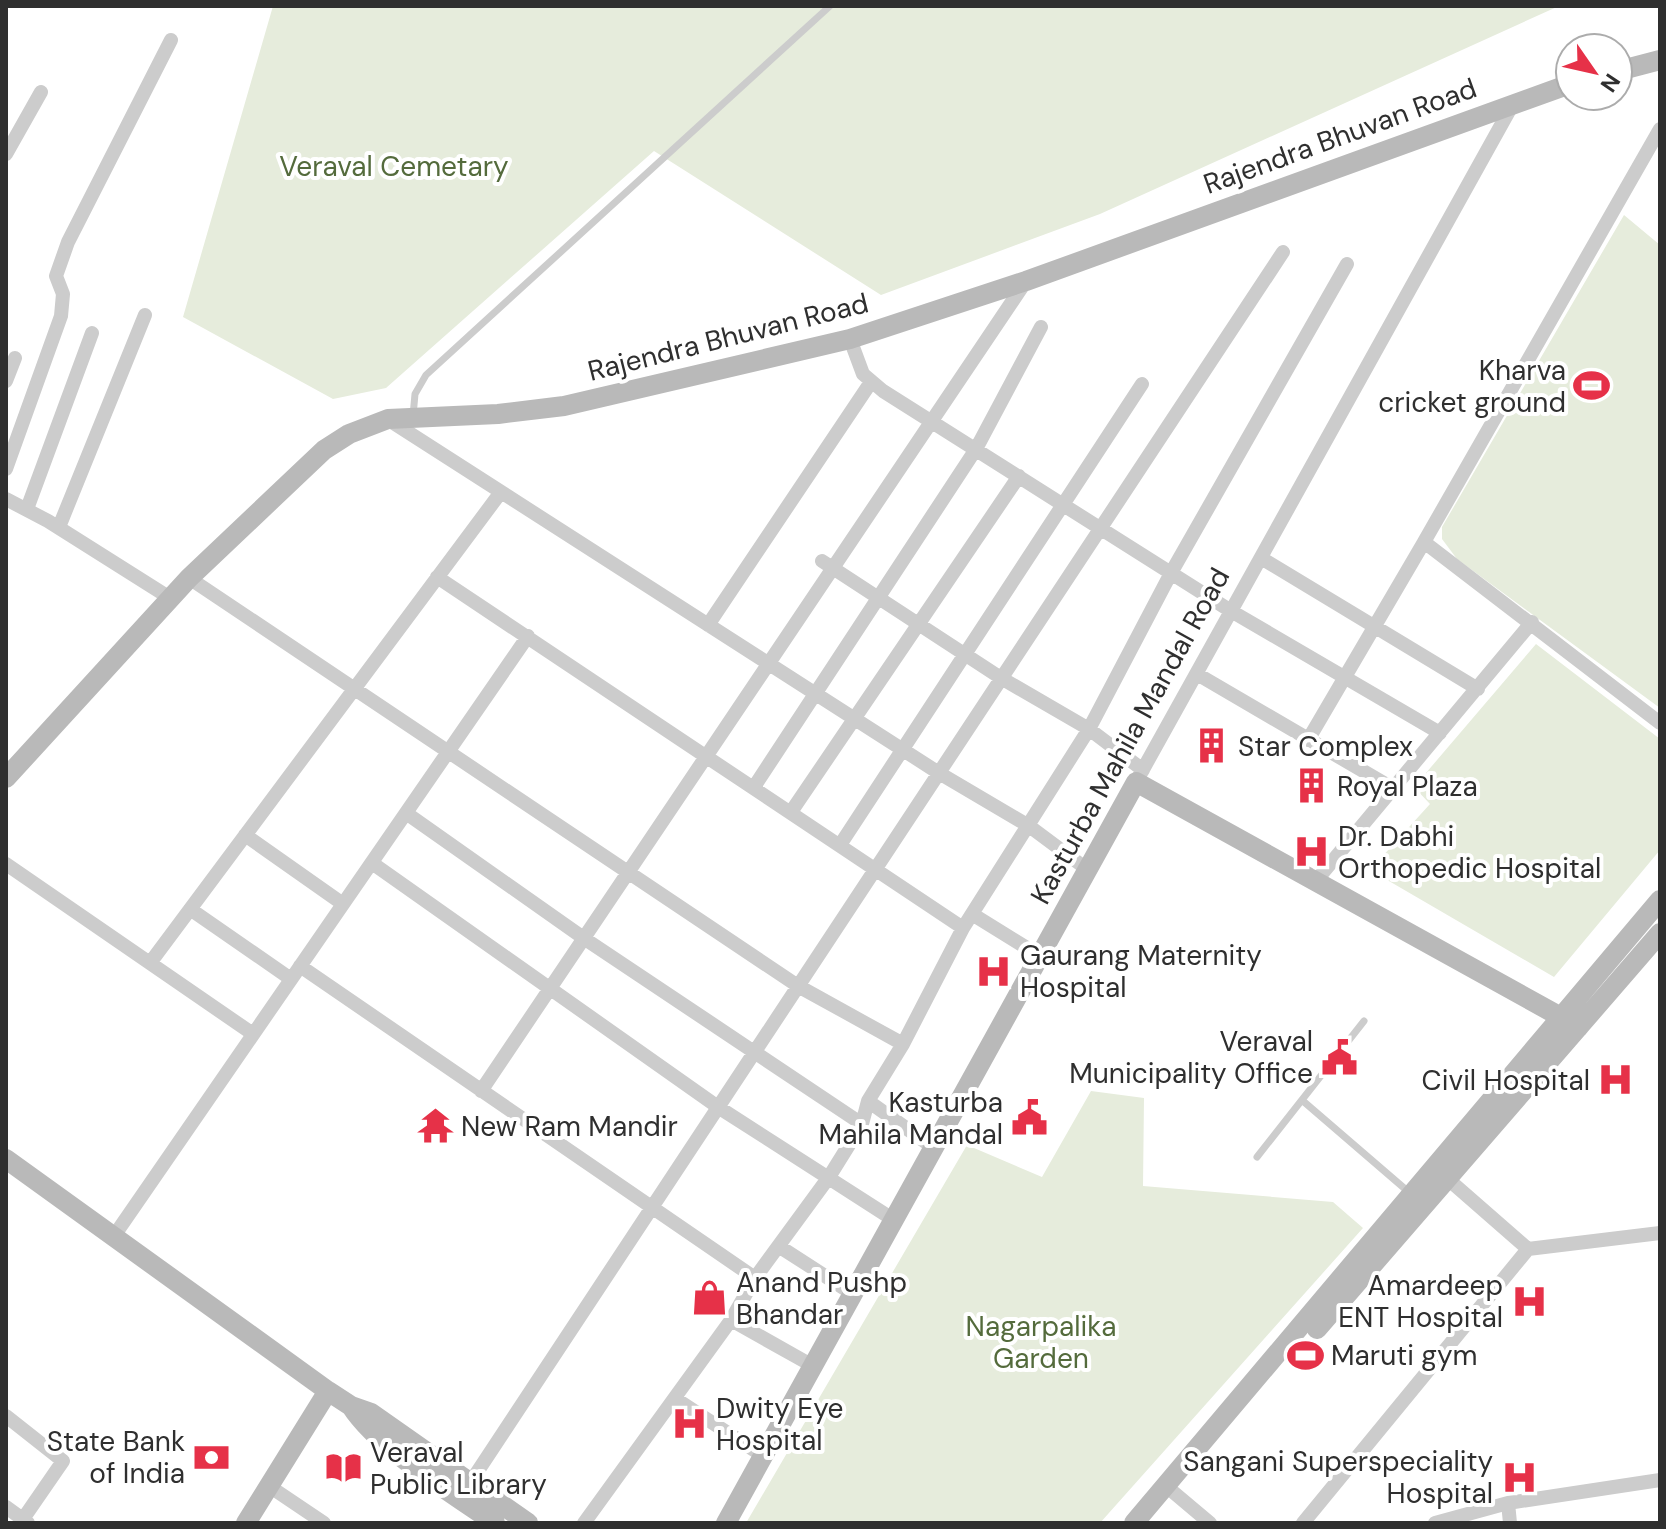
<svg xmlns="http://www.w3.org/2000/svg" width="1666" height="1529" font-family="'DM Sans',sans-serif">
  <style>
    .green { fill: #e6ecdc }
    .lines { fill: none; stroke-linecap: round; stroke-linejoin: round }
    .lane { stroke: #ccc; stroke-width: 7 }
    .street { stroke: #ccc; stroke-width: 14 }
    .secondary { stroke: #b9b9b9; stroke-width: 20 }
    .labels { text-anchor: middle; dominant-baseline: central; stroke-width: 8; stroke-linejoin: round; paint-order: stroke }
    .street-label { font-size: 28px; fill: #2f2f2f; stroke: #fff }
    .park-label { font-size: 28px; fill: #546b3c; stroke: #fff }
    .poi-label { font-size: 28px; fill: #2f2f2f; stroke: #fff; text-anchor: start }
  </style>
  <rect width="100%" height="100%" fill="#fff"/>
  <path class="green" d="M273 6H1559L1100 214 881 295 654 151 386 388 333 399 183 317Z
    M1624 215 1660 245V708L1457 559 1442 539V527Z
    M1536 644 1660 739V850L1554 977 1370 870 1430 804 1414 787Z
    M1091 1091 1144 1098 1143 1186 1333 1202 1363 1228 1100 1523H746L967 1145 1042 1177Z"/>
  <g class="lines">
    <path class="lane" d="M413 416 415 394 426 375 830 6
      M1303 1101 1411 1194
      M1257 1157 1364 1021"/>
    <path class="street" d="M1660 129 1424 542 1660 723
      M6 154 41 92
      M850 339 863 374 883 391 1231 611 1440 733
      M6 381 15 358
      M389 420 939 773 1029 826 1088 870
      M6 469 61 316 63 294 56 276 68 242 171 40
      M6 499 48 521 170 598
      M27 509 92 333
      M59 527 145 315
      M1261 558 1478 689
      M822 561 1001 678 1089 729 1143 770
      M437 577 963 928
      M189 578 798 986 903 1044
      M708 625 871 382
      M1197 674 1394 789
      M1308 740 1424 542
      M1136 782 1514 102
      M754 787 976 449 1041 327
      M791 812 1019 476
      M406 813 585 939 862 1124
      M245 835 343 904
      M840 845 1142 384
      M372 863 718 1107 894 1220
      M6 864 253 1034
      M1315 882 1532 622
      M190 909 291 979
      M972 914 1040 956
      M150 963 501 492
      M300 966 755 1278
      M481 1091 1026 281
      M868 1101 934 1148
      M1441 1173 1528 1249 1660 1233
      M114 1236 528 636
      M780 1247 853 1294
      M731 1320 813 1366
      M676 1399 763 1456
      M6 1416 63 1461 23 1519
      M269 1486 324 1523
      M1166 1486 1210 1523
      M466 1489 1283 252
      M1508 1503 1660 1480
      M6 1507 28 1523
      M584 1523 731 1320 755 1278 829 1177 862 1124 868 1101 903 1044 963 928 1089 729 1171 573 1347 264
      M1303 1523 1528 1249
      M1435 1523 1508 1503 1510 1523"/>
    <path class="secondary" d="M1618 71 1660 60
      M6 778 189 578 324 450 349 434 388 419 498 414 564 406 850 339 1026 281 1570 84
      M6 1159 328 1391 351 1406 371 1413 528 1523
      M1317 1329 1660 933
      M351 1406C378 1448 453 1494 495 1523
      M246 1523 328 1391
      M726 1523 1136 782 1579 1027
      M1134 1523 1660 900"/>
  </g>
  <defs>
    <symbol id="stadium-bare" viewBox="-9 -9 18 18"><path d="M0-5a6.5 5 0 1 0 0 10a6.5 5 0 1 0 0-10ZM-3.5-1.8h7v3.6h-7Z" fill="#e63148" stroke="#fff" stroke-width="2.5" paint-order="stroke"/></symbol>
    <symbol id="building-bare" viewBox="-9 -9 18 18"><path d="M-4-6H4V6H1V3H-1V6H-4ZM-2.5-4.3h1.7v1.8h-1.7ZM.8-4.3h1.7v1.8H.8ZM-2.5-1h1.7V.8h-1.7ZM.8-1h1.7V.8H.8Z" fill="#e63148" stroke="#fff" stroke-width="2.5" paint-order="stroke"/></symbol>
    <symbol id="hospital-bare" viewBox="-9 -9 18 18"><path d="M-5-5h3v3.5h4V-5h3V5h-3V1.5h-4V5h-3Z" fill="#e63148" stroke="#fff" stroke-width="2.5" paint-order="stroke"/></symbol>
    <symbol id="civic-bare" viewBox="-9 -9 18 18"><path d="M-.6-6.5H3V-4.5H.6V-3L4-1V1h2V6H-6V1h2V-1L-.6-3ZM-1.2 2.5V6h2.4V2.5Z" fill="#e63148" stroke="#fff" stroke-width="2.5" paint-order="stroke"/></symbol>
    <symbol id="temple-bare" viewBox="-9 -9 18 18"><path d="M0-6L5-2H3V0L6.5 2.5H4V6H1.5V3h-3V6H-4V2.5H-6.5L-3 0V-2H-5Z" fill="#e63148" stroke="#fff" stroke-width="2.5" paint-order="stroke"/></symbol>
    <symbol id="shop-bare" viewBox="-9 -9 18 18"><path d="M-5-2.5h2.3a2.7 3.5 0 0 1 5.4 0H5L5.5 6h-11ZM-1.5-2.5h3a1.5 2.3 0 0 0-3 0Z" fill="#e63148" stroke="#fff" stroke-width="2.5" paint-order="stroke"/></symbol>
    <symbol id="bank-bare" viewBox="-9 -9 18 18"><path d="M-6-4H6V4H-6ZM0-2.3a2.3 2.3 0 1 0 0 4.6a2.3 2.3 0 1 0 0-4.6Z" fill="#e63148" stroke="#fff" stroke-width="2.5" paint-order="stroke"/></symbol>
    <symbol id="library-bare" viewBox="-9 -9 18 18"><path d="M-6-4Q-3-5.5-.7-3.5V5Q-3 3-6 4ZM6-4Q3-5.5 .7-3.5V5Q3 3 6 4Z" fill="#e63148" stroke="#fff" stroke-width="2.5" paint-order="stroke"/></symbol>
  </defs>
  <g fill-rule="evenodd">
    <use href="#stadium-bare" x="1566" y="360" width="51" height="51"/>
    <use href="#building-bare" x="1186" y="720" width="51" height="51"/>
    <use href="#building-bare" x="1286" y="760" width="51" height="51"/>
    <use href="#hospital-bare" x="1286" y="826" width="51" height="51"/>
    <use href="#hospital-bare" x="968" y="946" width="51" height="51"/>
    <use href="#civic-bare" x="1314" y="1032" width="51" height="51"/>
    <use href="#hospital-bare" x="1590" y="1054" width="51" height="51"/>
    <use href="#civic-bare" x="1004" y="1092" width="51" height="51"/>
    <use href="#temple-bare" x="410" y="1100" width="51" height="51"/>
    <use href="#shop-bare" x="684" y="1272" width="51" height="51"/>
    <use href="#hospital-bare" x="1504" y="1276" width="51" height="51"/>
    <use href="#stadium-bare" x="1280" y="1330" width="51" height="51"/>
    <use href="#hospital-bare" x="664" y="1398" width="51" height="51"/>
    <use href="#bank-bare" x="186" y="1432" width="51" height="51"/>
    <use href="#library-bare" x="318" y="1442" width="51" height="51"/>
    <use href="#hospital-bare" x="1494" y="1452" width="51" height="51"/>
  </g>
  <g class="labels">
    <g class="street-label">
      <text transform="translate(1340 136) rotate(-20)">Rajendra Bhuvan Road</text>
      <text transform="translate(728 337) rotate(-14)">Rajendra Bhuvan Road</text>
      <text transform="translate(1130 736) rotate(-61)">Kasturba Mahila Mandal Road</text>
    </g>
    <g class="park-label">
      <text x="394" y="166">Veraval Cemetary</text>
      <text x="1041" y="1326">Nagarpalika<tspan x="1041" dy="32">Garden</tspan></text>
    </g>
    <g class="poi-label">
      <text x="1566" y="370" text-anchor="end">Kharva<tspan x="1566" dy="32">cricket ground</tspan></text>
      <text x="1238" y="746">Star Complex</text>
      <text x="1337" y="786">Royal Plaza</text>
      <text x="1338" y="836">Dr. Dabhi<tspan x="1338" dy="32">Orthopedic Hospital</tspan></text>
      <text x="1020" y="955">Gaurang Maternity<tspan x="1020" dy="32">Hospital</tspan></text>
      <text x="1313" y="1041" text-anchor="end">Veraval<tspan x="1313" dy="32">Municipality Office</tspan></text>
      <text x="1590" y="1080" text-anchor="end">Civil Hospital</text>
      <text x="1003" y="1102" text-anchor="end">Kasturba<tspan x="1003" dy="32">Mahila Mandal</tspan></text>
      <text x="461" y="1126">New Ram Mandir</text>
      <text x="736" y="1282">Anand Pushp<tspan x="736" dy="32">Bhandar</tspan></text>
      <text x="1503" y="1285" text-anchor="end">Amardeep<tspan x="1503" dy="32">ENT Hospital</tspan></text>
      <text x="1331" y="1355">Maruti gym</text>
      <text x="716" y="1408">Dwity Eye<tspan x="716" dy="32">Hospital</tspan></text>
      <text x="185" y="1441" text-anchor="end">State Bank<tspan x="185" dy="32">of India</tspan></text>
      <text x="370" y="1452">Veraval<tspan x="370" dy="32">Public Library</tspan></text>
      <text x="1493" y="1461" text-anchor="end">Sangani Superspeciality<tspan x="1493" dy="32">Hospital</tspan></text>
    </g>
  </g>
  <rect width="1666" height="1529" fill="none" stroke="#2f2f2f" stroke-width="16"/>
  <g transform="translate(1594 72) rotate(124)"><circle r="38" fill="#ffffff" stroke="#acacac" stroke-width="2"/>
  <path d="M0-6L14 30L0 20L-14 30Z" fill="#e63148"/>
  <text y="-12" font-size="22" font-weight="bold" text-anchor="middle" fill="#2f2f2f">N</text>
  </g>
</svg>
